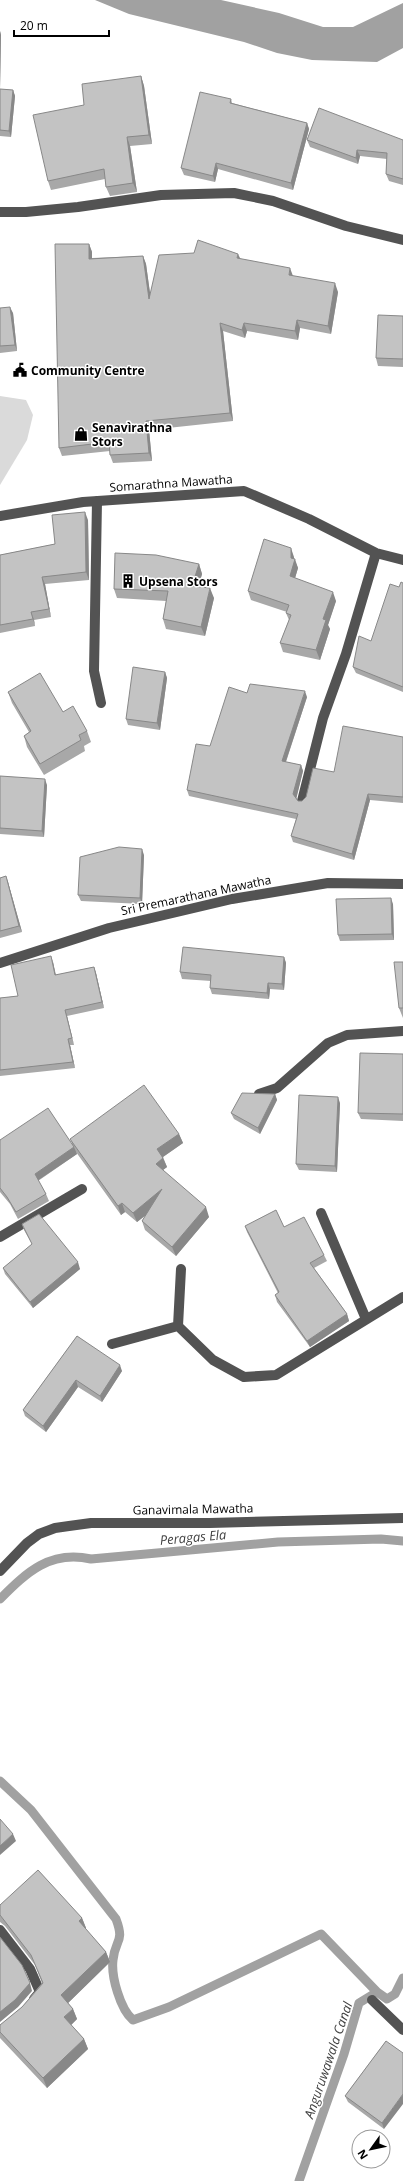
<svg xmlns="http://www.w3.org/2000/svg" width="403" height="2181" font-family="'Open Sans',sans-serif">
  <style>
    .green { fill: #dadada }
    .water { fill: #a1a1a1 }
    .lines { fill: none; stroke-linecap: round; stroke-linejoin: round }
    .stream { stroke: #a1a1a1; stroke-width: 9 }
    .minor { stroke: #535353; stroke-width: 10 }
    .wall { fill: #a8a8a8 }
    .shaded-wall { fill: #888 }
    .building { fill: #c3c3c3; stroke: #888 }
    .labels { text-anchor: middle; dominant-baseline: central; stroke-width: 3; stroke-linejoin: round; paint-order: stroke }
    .poi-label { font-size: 12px; font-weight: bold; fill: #000; stroke: #fff; text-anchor: start }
    .street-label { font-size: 12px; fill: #000; stroke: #fff }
    .water-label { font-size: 13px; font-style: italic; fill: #424242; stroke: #fff }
  </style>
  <rect width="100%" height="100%" fill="#fff"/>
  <path class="green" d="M0 396 26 400 33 415 27 440 0 485Z"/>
  <path class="water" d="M95 0H221L279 13 323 27H353L403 3V48L377 62 312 60 277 53 244 42 129 14Z"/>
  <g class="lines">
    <path class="stream" d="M0 1599C27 1572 50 1550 91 1559L278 1542 381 1539 403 1541
      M0 1781 31 1810 116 1919C125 1943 115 1939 113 1960 111 1976 120 2009 133 2020L169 2007 321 1934 377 1992
      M299 2181 344 2054 359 2003 377 1992 387 1999 395 1994 403 1978"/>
    <path class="minor" d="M0 212H26L78 207 161 195 234 193 273 201 346 226 403 240
      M97 501 94 671 101 703
      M0 516 83 502 244 491 309 519 376 553 403 560
      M302 801 323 718 346 654 376 553
      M0 963 109 928 232 899 328 883 403 884
      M259 1094 277 1088 328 1043 347 1035 403 1031
      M321 1213 366 1319
      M0 1237 82 1189
      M178 1326 213 1360 244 1377 276 1375 403 1297
      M178 1326 181 1269
      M112 1344 178 1326
      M0 1571 27 1543 39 1534 55 1528 69 1526 91 1523H210L403 1518
      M0 1930 30 1969 40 1992 34 1999
      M372 2000 403 2030"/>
  </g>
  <path class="wall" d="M0 31 1 35 0 89 13 90 15 96 11 137 0 136Z
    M141 76 144 86 152 144 130 146 137 192 110 196 106 187 105 179 51 190 48 181 84 105Z
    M231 99 232 103 307 123 309 129 293 190 218 169 215 182 184 175 181 168Z
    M307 140H403V185L389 181 386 174 387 159 360 156 358 164 310 147Z
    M89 244 92 252V258L143 256 146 264 150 294 240 259 293 276 338 292 331 334 300 328 298 340 247 331 245 338 223 331 233 421 149 430 152 461 113 463 110 455V451L62 456 59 448Z
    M0 308 13 313 17 351 0 353Z
    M403 316V367L378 366 376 358Z
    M88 520 89 580 45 584 51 617 34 620 35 626 0 633V555L55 544Z
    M294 557V559L298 568 295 578 336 601 328 625 330 629 320 660 283 652 280 643 289 620 286 613 287 612 251 600 248 591Z
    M199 564 202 574 198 587 214 598 205 636 166 629 163 619 166 601 117 598 114 589Z
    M403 583V692L356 673 353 667 371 641 399 587Z
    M165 672 167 678 160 730 128 725 126 719Z
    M8 692 63 712 87 731 91 742 84 746 85 751 44 775 27 747 24 736 29 732 12 703Z
    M247 693 307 697 286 762 301 765 303 771 296 798 298 801H302L334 772 403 737V803L370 800 354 860 293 842 291 836 296 819 189 796 187 790Z
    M0 776 47 785 44 837 0 834Z
    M144 855 142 904 81 901 78 895Z
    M6 876 8 882 22 932 0 938V878Z
    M393 904 394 940 340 941 338 935Z
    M284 957 286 963 284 990 270 989 269 999 212 994 210 988 211 981 182 979 180 972Z
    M53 962 56 975 94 967 96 973 104 1008 67 1016 74 1045H70L75 1068 0 1076V998L18 996Z
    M403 962V1018L399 1008Z
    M403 1054V1121L361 1119 358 1113Z
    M275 1094 277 1100 260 1134 234 1119 231 1113Z
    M340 1103 337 1172 299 1170 296 1164Z
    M179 1134 183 1143 163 1157 167 1167 163 1170 209 1217 176 1256 145 1230 142 1221 145 1216 137 1222 125 1212 121 1215 76 1152 77 1154 38 1181 46 1194 49 1201 18 1219 10 1204 0 1192V1140L72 1143 70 1139Z
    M22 1224 80 1269 33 1308 5 1274 3 1268 32 1244 24 1230Z
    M245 1226 284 1227 324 1255 327 1261 314 1268 347 1314 349 1321 310 1347 277 1302 275 1295 278 1293 247 1232Z
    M77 1336 122 1371 102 1402 78 1387 46 1432 25 1416 23 1410Z
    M0 1905 82 1918 86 1928 85 1929 106 1952 110 1962 68 2003 73 2009 77 2019 71 2025 84 2039 88 2049 47 2088 0 2038V2025L22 2007 42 1983 35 1965 5 1926 0 1922Z
    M386 2041 384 2129 348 2102 345 2096Z"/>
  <path class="shaded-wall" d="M0 31 1 35 0 89Z
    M141 76 144 86 152 144 149 135Z
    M13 90 15 96 11 137 9 131Z
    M307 123 309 129 293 190 291 183Z
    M127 137 130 146 137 192 133 183Z
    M357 150 360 156 358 164 356 158Z
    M216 163 218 169 215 182 213 176Z
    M89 244 92 252V267L89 259Z
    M238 254 242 262 237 258Z
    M143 256 146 264 152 307 149 299Z
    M290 268 293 276 289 275Z
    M335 283 338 292 331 334 328 326Z
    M10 307 13 313 17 351 15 345Z
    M297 320 300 328 298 340 295 331Z
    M220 323 223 331 233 421 230 413Z
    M244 323 247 331 245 338 242 330Z
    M146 421 149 430 152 461 149 453Z
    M85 512 88 520 89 580 86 572Z
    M291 548 294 557V561L295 559 298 568 293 585 290 576Z
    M199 564 202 574 196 596 192 586Z
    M42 577 45 584 51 617 49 609Z
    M210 588 214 598 205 636 201 627Z
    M333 592 336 601 328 625 330 629 320 660 316 650 323 619Z
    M31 612 34 620 35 626Z
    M165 672 167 678 160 730 157 723Z
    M305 691 307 697 284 767 282 761Z
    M301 765 303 771 296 800 293 794Z
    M45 779 47 785 44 837 42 831Z
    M368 794 370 800 354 860 352 854Z
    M142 849 144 855 142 904 140 898Z
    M6 876 8 882 22 932 19 926Z
    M391 898 393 904 394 940 392 934Z
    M51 956 53 962 57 982 55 975Z
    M284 957 286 963 284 990 282 984Z
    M94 967 96 973 104 1008 102 1002Z
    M268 983 270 989 269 999 267 993Z
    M65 1010 67 1016 74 1045 72 1038Z
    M68 1039 70 1045 75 1068 73 1062Z
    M275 1094 277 1100 260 1134 258 1128Z
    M338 1097 340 1103 337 1172 335 1166Z
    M179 1134 183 1143 160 1159 157 1149Z
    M74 1147 77 1154 37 1181 35 1174Z
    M163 1158 167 1167 159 1173 156 1164Z
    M162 1189 166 1199 137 1222 133 1213Z
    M122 1203 125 1212 121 1215 118 1206Z
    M206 1207 209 1217 176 1256 172 1247Z
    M78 1262 80 1269 33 1308 30 1302Z
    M347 1314 349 1321 310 1347 307 1341Z
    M120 1365 122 1371 102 1402 100 1396Z
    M76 1380 78 1387 46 1432 43 1426Z
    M13 1834 16 1841 0 1855V1846Z
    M82 1918 86 1928 82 1931 79 1921Z
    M106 1952 110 1962 65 2006 61 1995Z
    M30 1983 32 1991 18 2007 0 2022V2012Z
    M73 2009 77 2019 68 2028 64 2017Z
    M84 2039 88 2049 47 2088 43 2078Z
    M403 2094V2104L384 2129 382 2123Z"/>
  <path class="building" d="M141 76 149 135 127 137 133 183 106 187 104 169 48 181 33 115 84 105 82 84Z
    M0 89 13 90 9 131 0 130Z
    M200 92 231 99 230 103 307 123 291 183 216 163 213 176 181 168Z
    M319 108 403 140V179L386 174 387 153 357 150 356 158 307 140Z
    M198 240 238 254 237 258 290 268 289 275 335 283 328 326 297 320 295 331 244 323 242 330 220 323 230 413 146 421 149 453 110 455 109 442 59 448 55 244H89V259L143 256 149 299 159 255 194 253Z
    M10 307 15 345 0 346V308Z
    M378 315 403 316V359L376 358Z
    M85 512 86 572 42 577 49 609 31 612 33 619 0 625V555L55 544 52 515Z
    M264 539 291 548V558L295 559 290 576 333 592 323 619 326 620 316 650 280 643 291 615 286 613 289 605 248 591Z
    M115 553 156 555 199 564 192 586 210 588 201 627 163 619 168 591 114 589Z
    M401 582 403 583V687L353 667 359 636 371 641 390 584 399 587Z
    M133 667 165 672 157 723 126 719Z
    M40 673 63 712 73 706 87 731 79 735 81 740 40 764 24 736 31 731 8 692Z
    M250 684 305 691 282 761 301 765 293 794 298 801H302L306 797 313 768 334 772 343 726 403 737V797L368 794 352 854 291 836 298 814 187 790 196 744 210 746 229 687 247 693Z
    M0 776 45 779 42 831 0 828Z
    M119 847 142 849 140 898 78 895 80 857Z
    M6 876 19 926 0 931V878Z
    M391 898 392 934 338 935 336 899Z
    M183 947 284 957 282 984 268 983 267 993 210 988 211 975 180 972Z
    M51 956 55 975 94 967 102 1002 65 1010 72 1038 68 1039 73 1062 0 1070V998L18 996 11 965Z
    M394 962H403V1008H399Z
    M360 1053 403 1054V1114L358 1113Z
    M144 1085 179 1134 157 1149 163 1158 156 1164 206 1207 172 1247 142 1221 162 1189 133 1213 122 1203 118 1206 70 1139Z
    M242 1093 275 1094 258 1128 231 1113Z
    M299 1095 338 1097 335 1166 296 1164Z
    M48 1108 74 1147 35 1174 46 1194 16 1212 7 1197 0 1188V1140Z
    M276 1210 284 1227 304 1217 324 1255 310 1263 347 1314 307 1341 275 1295 279 1292 245 1226Z
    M39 1214 78 1262 30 1302 3 1268 32 1244 22 1224Z
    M77 1336 120 1365 100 1396 76 1380 43 1426 23 1410Z
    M0 1819 13 1834 0 1846Z
    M38 1870 82 1918 79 1921 106 1952 61 1995 73 2009 64 2017 84 2039 43 2078 0 2032V2025L22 2007 43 1983 31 1955 0 1915V1905Z
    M0 1937 22 1965 30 1983 15 2000 0 2012Z
    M386 2041 403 2053V2094L382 2123 345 2096Z"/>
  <defs>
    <symbol id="civic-bare" viewBox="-9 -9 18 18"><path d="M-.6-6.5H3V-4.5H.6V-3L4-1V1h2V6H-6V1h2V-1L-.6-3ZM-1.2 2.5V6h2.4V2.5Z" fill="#000" stroke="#fff" stroke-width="2.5" paint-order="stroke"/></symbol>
    <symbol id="shop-bare" viewBox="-9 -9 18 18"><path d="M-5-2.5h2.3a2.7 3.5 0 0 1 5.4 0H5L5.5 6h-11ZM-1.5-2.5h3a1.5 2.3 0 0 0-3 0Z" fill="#000" stroke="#fff" stroke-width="2.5" paint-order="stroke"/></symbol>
    <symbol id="building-bare" viewBox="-9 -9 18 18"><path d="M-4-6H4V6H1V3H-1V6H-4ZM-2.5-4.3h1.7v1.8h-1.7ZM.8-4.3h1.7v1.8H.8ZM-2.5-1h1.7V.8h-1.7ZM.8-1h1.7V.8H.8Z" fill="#000" stroke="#fff" stroke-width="2.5" paint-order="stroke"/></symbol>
  </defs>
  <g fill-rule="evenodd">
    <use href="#civic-bare" x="10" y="360" width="20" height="20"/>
    <use href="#shop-bare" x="71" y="424" width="20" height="20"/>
    <use href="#building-bare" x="118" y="571" width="20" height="20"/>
  </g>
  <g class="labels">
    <g class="poi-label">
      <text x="31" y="370">Community Centre</text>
      <text x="92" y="427">Senavìrathna<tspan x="92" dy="14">Stors</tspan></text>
      <text x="139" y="581">Upsena Stors</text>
    </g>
    <g class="street-label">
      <text transform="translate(171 483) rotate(-4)">Somarathna Mawatha</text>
      <text transform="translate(196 895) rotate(-12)">Sri Premarathana Mawatha</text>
      <text transform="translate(193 1509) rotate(-1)">Ganavimala Mawatha</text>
    </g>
    <g class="water-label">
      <text transform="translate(193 1537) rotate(-5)">Peragas Ela</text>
      <text transform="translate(328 2060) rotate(-71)">Anguruwawala Canal</text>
    </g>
  </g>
  <g transform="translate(371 2149) rotate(237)"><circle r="19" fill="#ffffff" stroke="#999999"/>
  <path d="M0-3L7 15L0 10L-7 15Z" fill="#000000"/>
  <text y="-6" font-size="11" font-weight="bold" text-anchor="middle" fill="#000000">N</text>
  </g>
  <path d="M14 30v6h95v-6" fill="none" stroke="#000000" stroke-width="2"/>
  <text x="20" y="30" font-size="12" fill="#000000" stroke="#ffffff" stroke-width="3" paint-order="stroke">20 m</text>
</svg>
